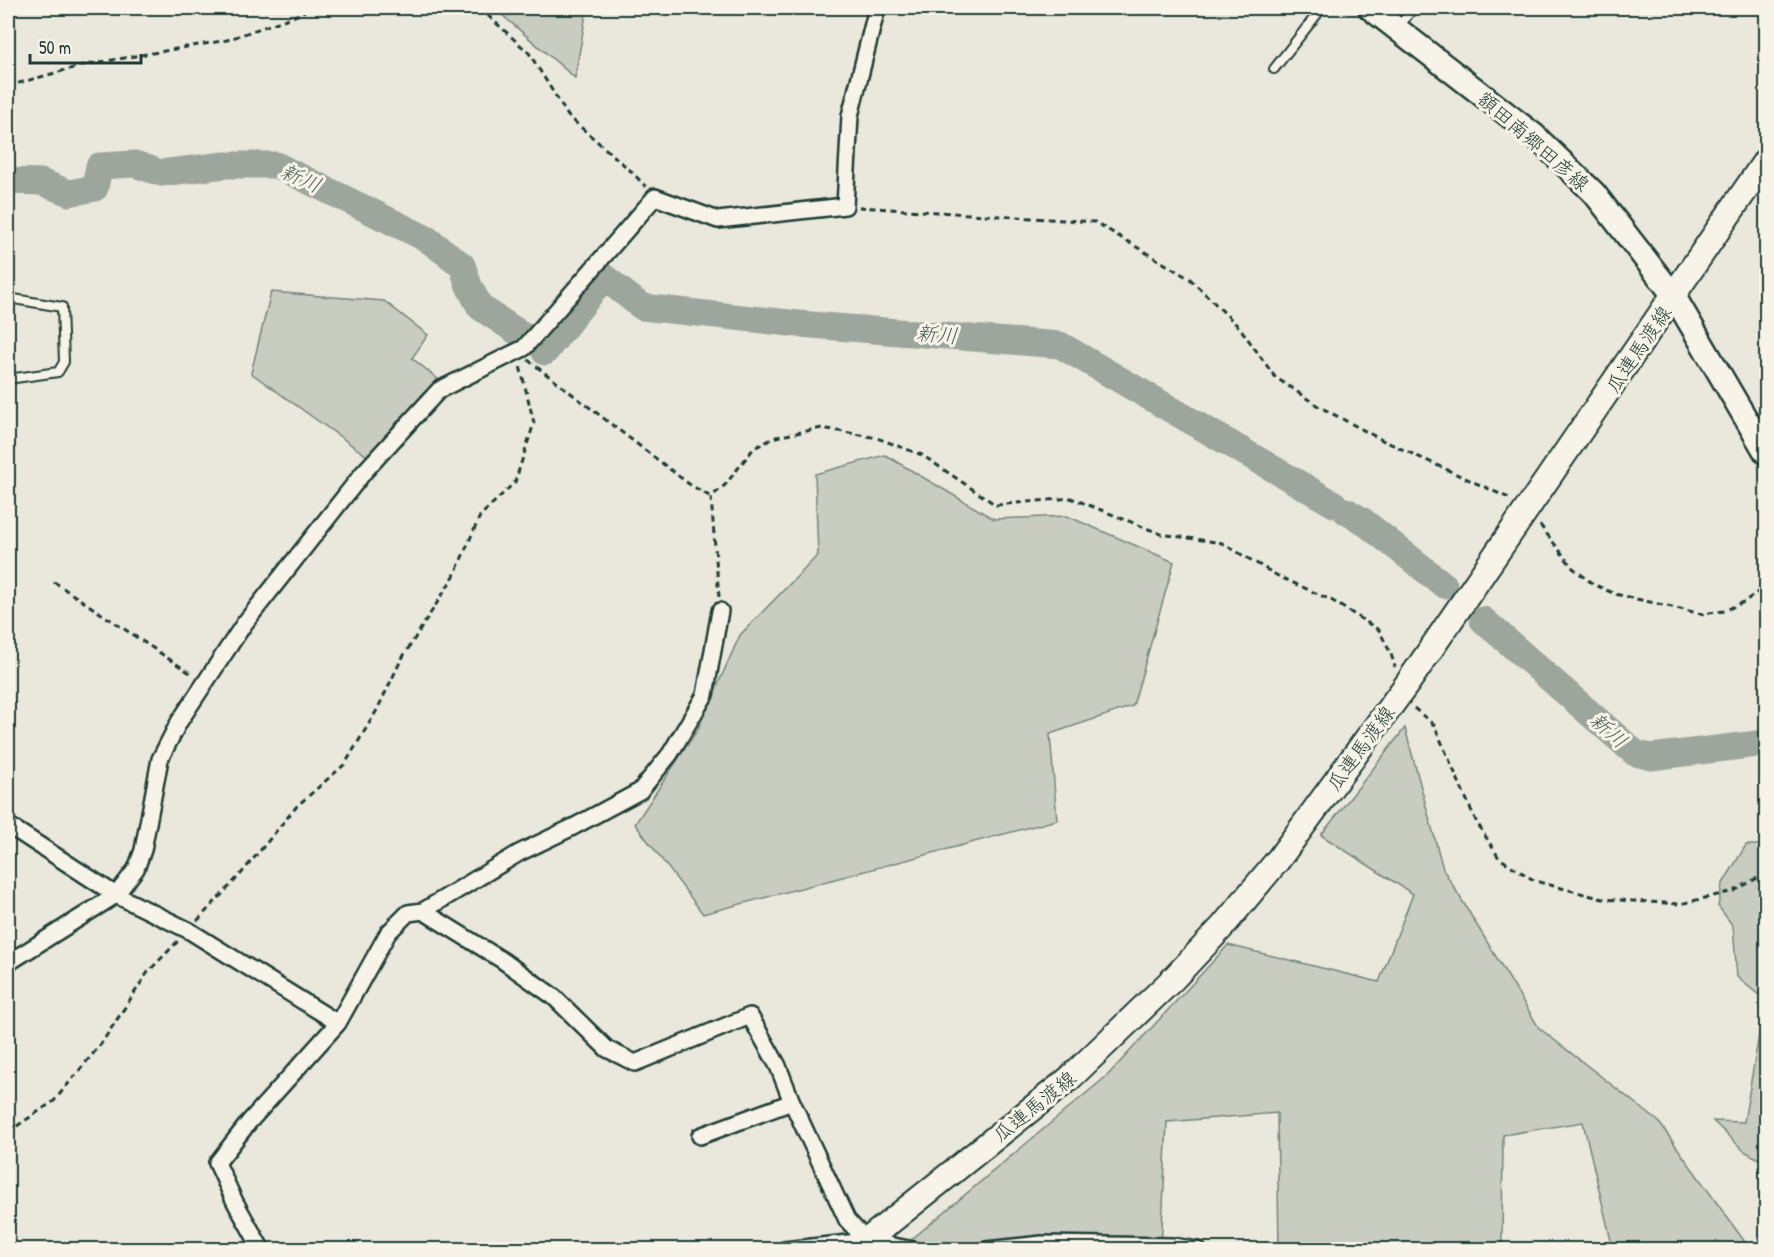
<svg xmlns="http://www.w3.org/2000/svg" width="1774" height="1257" font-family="'Patrick Hand','Klee One',sans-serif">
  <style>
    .green { fill: #c8ccc1; stroke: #74847a; stroke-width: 1.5 }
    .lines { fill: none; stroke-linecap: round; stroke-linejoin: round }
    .river { stroke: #9ca69c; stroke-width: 27 }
    .lane-casing { stroke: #1f3d34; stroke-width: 12 }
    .street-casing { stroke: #1f3d34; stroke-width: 20 }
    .secondary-casing { stroke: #1f3d34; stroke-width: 27 }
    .primary-casing { stroke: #1f3d34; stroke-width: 28 }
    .path { stroke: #1f3d34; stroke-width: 3; stroke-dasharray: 6 4.5; stroke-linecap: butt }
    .lane { stroke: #f7f3e8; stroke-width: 8 }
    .street { stroke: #f7f3e8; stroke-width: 15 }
    .secondary { stroke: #f7f3e8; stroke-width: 22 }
    .primary { stroke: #f7f3e8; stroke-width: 24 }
    .labels { text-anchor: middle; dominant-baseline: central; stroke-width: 6; stroke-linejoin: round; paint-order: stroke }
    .street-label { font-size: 20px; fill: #1f3d34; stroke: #f7f3e8 }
    .water-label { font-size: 21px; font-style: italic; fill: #445c53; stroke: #f7f3e8 }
  </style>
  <rect width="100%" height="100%" fill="#eae8dd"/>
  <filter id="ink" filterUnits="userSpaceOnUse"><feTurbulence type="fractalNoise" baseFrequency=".0167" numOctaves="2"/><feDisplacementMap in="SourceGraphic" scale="12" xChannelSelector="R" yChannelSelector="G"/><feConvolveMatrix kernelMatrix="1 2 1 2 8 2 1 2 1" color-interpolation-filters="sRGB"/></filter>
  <g filter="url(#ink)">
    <path class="green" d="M494 8H587L575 78Z
      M271 292 384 301 428 335 412 358 438 379 367 456 251 373Z
      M885 455 994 519 1067 516 1174 562 1133 706 1050 734 1057 820 703 914 635 824 698 729 740 635 818 555 815 474Z
      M1405 728 1443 869 1539 1028 1658 1121 1750 1249H1613L1583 1122 1503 1135 1502 1247 1520 1249H1279L1277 1113 1167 1122 1161 1249 899 1250 1108 1075 1228 945 1379 982 1413 894 1321 835Z
      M1746 845H1766V1163L1744 1151 1713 1121 1744 1122 1765 1000 1737 977 1733 926 1718 906 1722 885Z"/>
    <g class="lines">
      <path class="river" d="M8 181 41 182 69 193 95 188 99 166 135 164 161 173 225 165H276L427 239 462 265 469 286 480 307 525 337
        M545 352 604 277 642 307 799 324 1060 345 1334 504
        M1346 511 1363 521 1444 585
        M1483 620 1635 753 1651 757 1766 743"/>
      <defs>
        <path id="lane" d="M1398 28 1413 8
          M1274 69 1322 8
          M8 298 62 307 64 362 58 372 8 379"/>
        <path id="street" d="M8 825 116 895 188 930 338 1023
          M423 911 502 960 554 997 607 1049 635 1063 750 1016 778 1066 792 1102 847 1220 867 1241
          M8 963 116 895 136 869 143 850 160 759 179 722 244 624 364 472 439 390 524 348 655 197 718 220 845 206 850 116 877 8
          M700 1136 792 1102
          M262 1250 235 1202 217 1163 249 1122 338 1023 388 933 408 913 423 911 519 853 573 827 640 791 670 754 705 695 720 611
          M784 1250 867 1241 914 1250
          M986 1250 1042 1244 1173 1246 1198 1250"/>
        <path id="secondary" d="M1370 8 1534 135 1594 193 1674 296 1766 453"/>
        <path id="primary" d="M855 1250 1070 1078 1174 978 1223 926 1278 860 1407 684 1766 160"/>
      </defs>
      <use href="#lane" class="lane-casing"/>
      <use href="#street" class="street-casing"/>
      <use href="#secondary" class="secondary-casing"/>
      <use href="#primary" class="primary-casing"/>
      <path class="path" d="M469 8 483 11 529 53 568 116 631 171 646 187
        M8 86 84 65 227 40 300 14 308 8
        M859 207 1095 222 1190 279 1240 328 1275 377 1318 406 1382 440 1511 499
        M528 360 689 484 711 497
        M1540 525 1573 568 1593 584 1615 594 1702 614 1724 611 1744 602 1766 586
        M54 582 193 675
        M719 597 711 497 725 485 754 448 776 437 822 428 877 438 922 455 996 505 1071 498 1161 534 1222 543 1278 576 1331 600 1379 630 1391 654 1395 667
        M1414 708 1434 725 1476 821 1499 858 1535 881 1603 899 1680 904 1734 891 1766 873
        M197 921 240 875 297 806 345 764 377 710 401 660 454 576 480 516 515 482 534 423 520 366
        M8 1132 54 1101 101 1044 148 972 178 941"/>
      <use href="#lane" class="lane"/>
      <use href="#street" class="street"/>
      <use href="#secondary" class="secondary"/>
      <use href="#primary" class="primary"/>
    </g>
  </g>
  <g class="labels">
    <g class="street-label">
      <text transform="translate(1534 141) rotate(41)">額田南郷田彦線</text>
      <text transform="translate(1638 349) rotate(-56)">瓜連馬渡線</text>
      <text transform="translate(1360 748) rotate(-54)">瓜連馬渡線</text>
      <text transform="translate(1034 1106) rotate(-39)">瓜連馬渡線</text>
    </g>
    <g class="water-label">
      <text transform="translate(301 178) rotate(24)">新川</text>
      <text transform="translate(937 334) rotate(5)">新川</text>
      <text transform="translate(1609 730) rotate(41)">新川</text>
    </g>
  </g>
  <rect width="1774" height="1257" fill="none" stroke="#f7f3e8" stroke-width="30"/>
  <rect x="15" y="15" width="1744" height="1227" fill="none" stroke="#1f3d34" stroke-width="2" filter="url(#ink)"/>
  <path d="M30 54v9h111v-9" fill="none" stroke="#1f3d34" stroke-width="3"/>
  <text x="39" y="54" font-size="18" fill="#1f3d34" stroke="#f7f3e8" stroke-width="4.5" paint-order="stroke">50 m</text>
</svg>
